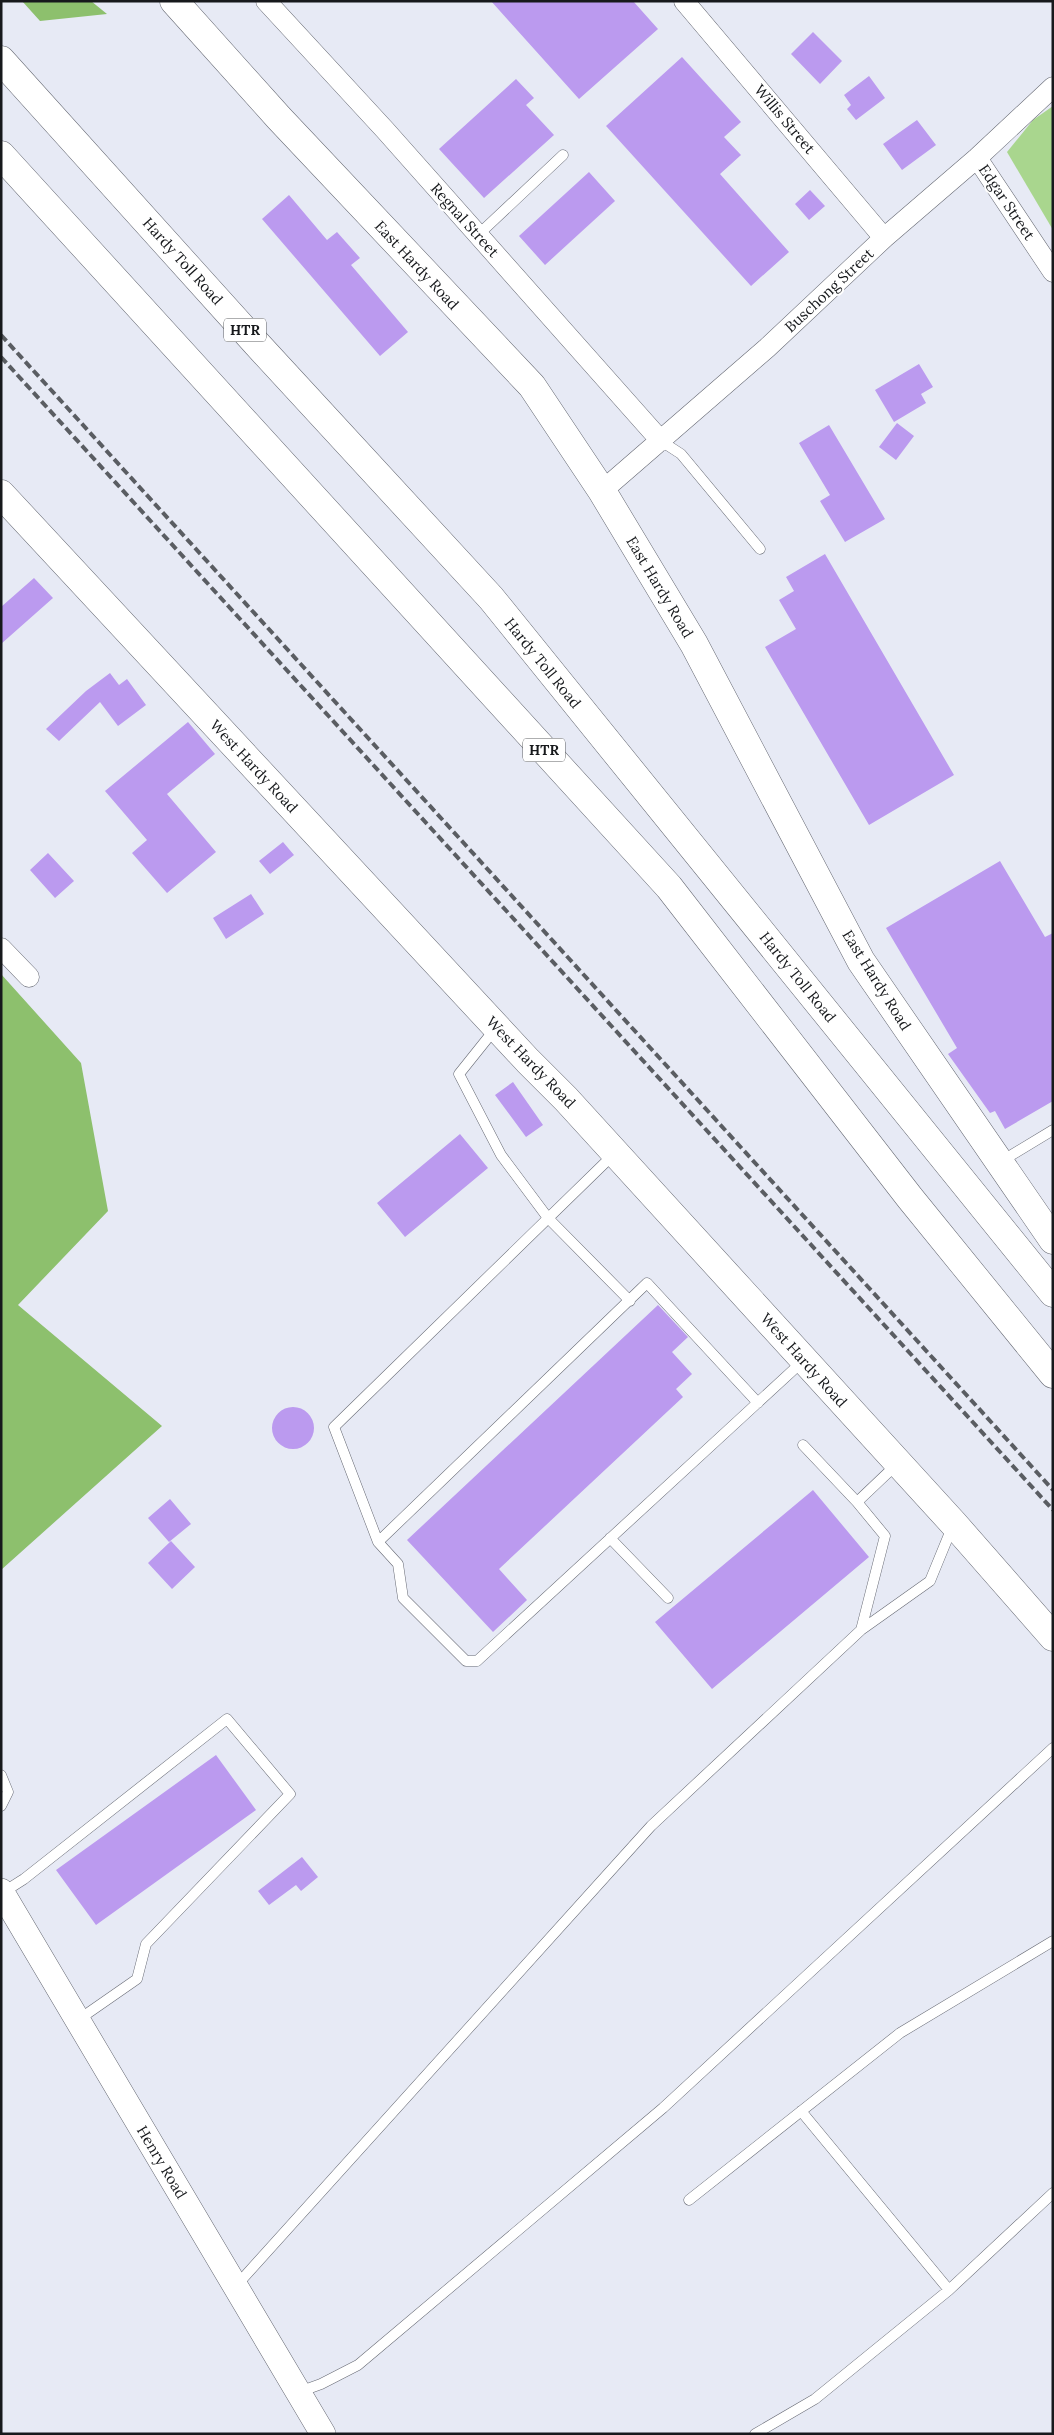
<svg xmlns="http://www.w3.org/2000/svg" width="1054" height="2435" font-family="Lora,serif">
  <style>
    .green { fill: #a9d68e }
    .forest { fill: #8dc06d }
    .building { fill: #bb9aef }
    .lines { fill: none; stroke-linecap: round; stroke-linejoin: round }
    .service-casing { stroke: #666973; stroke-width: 11 }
    .minor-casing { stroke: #666973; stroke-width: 21 }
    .tertiary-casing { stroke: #666973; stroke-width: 26 }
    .secondary-casing { stroke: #666973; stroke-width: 29 }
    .motorway-casing { stroke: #666973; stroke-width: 29 }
    .service { stroke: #fff; stroke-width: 10 }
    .minor { stroke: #fff; stroke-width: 20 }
    .tertiary { stroke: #fff; stroke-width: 25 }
    .secondary { stroke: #fff; stroke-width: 28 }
    .motorway { stroke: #fff; stroke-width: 28 }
    .rail { stroke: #5a5d62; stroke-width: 4; stroke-dasharray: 8 4; stroke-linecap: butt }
    .labels { text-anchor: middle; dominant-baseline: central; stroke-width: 4; stroke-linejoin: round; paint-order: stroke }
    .shield { fill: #fff; stroke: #5d5e60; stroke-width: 1 }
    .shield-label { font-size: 14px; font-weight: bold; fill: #17191c }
    .street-label { font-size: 15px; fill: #17191c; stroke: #fff }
  </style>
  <rect width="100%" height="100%" fill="#e7eaf5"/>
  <path class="green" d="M1053 106V230L1007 152 1033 120Z"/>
  <path class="forest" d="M22 1H91L107 14 40 21Z
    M1 974 81 1063 108 1211 18 1305 162 1426 1 1570Z"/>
  <path class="building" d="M491 1H633L658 29 579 99Z
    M813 32 842 61 820 84 791 54Z
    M682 57 741 122 724 137 741 155 720 174 789 252 751 286 606 126Z
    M869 76 885 98 856 120 847 109 851 105 844 95Z
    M516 79 534 98 526 105 554 135 484 198 439 149Z
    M917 120 936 145 902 170 883 144Z
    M589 172 615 201 545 265 519 236Z
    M810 190 825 206 809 220 795 204Z
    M289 195 327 240 337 232 360 258 351 265 408 332 380 356 262 219Z
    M919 364 933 387 921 394 926 403 894 422 875 390Z
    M897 423 914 436 896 460 879 447Z
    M829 425 885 519 845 542 820 501 830 495 799 443Z
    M825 554 954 775 869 825 765 647 796 629 779 600 794 591 786 577Z
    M34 578 53 598 1 644V607Z
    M110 673 119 685 127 679 146 705 118 726 100 702 59 741 46 729 86 691Z
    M188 722 215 754 167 794 216 852 167 893 132 853 147 840 105 791Z
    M283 842 294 855 270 874 259 861Z
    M48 853 74 881 55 898 30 870Z
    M1000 861 1045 937 1053 933V1101L1005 1129 995 1111 990 1113 948 1054 957 1048 886 928Z
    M251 894 264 914 226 939 213 918Z
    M513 1082 543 1125 526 1137 495 1095Z
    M460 1134 488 1168 405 1237 377 1203Z
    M658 1305 688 1337 672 1352 692 1374 676 1389 683 1397 499 1569 527 1600 493 1632 407 1540Z
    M272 1428a21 21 0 1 1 42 0a21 21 0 1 1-42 0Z
    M813 1490 869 1557 712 1689 655 1622Z
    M170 1499 191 1524 169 1542 148 1518Z
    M171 1541 195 1567 172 1589 148 1563Z
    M216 1755 256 1810 96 1925 56 1870Z
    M302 1857 318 1877 301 1891 296 1885 269 1905 258 1891Z"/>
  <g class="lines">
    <defs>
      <path id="service" d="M478 235 563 155
        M661 441 681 454 760 549
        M495 1029 459 1074 501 1155 548 1218 630 1301
        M1000 1162 1053 1130
        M758 1403 647 1283 378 1542 398 1564 403 1598 466 1661H477C586 1561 695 1461 803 1361
        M803 1445 857 1502
        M610 1538 668 1598
        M378 1542 334 1427 614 1154
        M861 1630 885 1536 857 1502 897 1464
        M1 1775 8 1792 1 1806
        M2 1893 24 1879 227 1719 290 1794 146 1944 137 1979 78 2020
        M801 2111 949 2290 1053 2193
        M689 2200 900 2033 1053 1941
        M236 2286 651 1826 861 1630 930 1581 953 1525
        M299 2392 321 2384 358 2365 663 2108 1053 1748
        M755 2434 815 2399 949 2290"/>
      <path id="minor" d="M266 1 385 130 661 441
        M684 1 884 238
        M977 158 1053 272
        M602 491 767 348 884 238 977 158 1053 87
        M1 948 29 977"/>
      <path id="tertiary" d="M1 1891 323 2434"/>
      <path id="secondary" d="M174 1 279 118 532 386 602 491 694 644 861 961 1053 1240
        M1 494 528 1061 566 1099 954 1524 1053 1637"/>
      <path id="motorway" d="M1 60 256 343 491 598 1053 1293
        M1 155 669 887 910 1198 1053 1374"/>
    </defs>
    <use href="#service" class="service-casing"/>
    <use href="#minor" class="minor-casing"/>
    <use href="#tertiary" class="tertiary-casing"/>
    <use href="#secondary" class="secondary-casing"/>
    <use href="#motorway" class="motorway-casing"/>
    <use href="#service" class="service"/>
    <use href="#minor" class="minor"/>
    <use href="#tertiary" class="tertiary"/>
    <use href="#secondary" class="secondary"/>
    <use href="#motorway" class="motorway"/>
    <path class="rail" d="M1 335 1053 1490
      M1 357 1053 1510"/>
  </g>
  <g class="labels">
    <g class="shield">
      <rect x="224" y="318.5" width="42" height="23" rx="4"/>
      <rect x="523" y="738.5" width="42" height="23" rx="4"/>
    </g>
    <g class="shield-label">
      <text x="245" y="330">HTR</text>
      <text x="544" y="750">HTR</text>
    </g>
    <g class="street-label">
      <text transform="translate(785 119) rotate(50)">Willis Street</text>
      <text transform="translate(1007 202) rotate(56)">Edgar Street</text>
      <text transform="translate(465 220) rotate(48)">Regnal Street</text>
      <text transform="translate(183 261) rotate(48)">Hardy Toll Road</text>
      <text transform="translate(417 265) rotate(47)">East Hardy Road</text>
      <text transform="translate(829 290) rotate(-43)">Buschong Street</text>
      <text transform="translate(660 587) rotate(59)">East Hardy Road</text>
      <text transform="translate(543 663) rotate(51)">Hardy Toll Road</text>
      <text transform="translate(254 766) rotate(47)">West Hardy Road</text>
      <text transform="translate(798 977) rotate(51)">Hardy Toll Road</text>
      <text transform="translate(877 980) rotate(58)">East Hardy Road</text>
      <text transform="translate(531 1062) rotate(46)">West Hardy Road</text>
      <text transform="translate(804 1360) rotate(48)">West Hardy Road</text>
      <text transform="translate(162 2162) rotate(59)">Henry Road</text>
    </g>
  </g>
  <rect width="1054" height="2435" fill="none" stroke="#17191c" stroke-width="5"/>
</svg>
